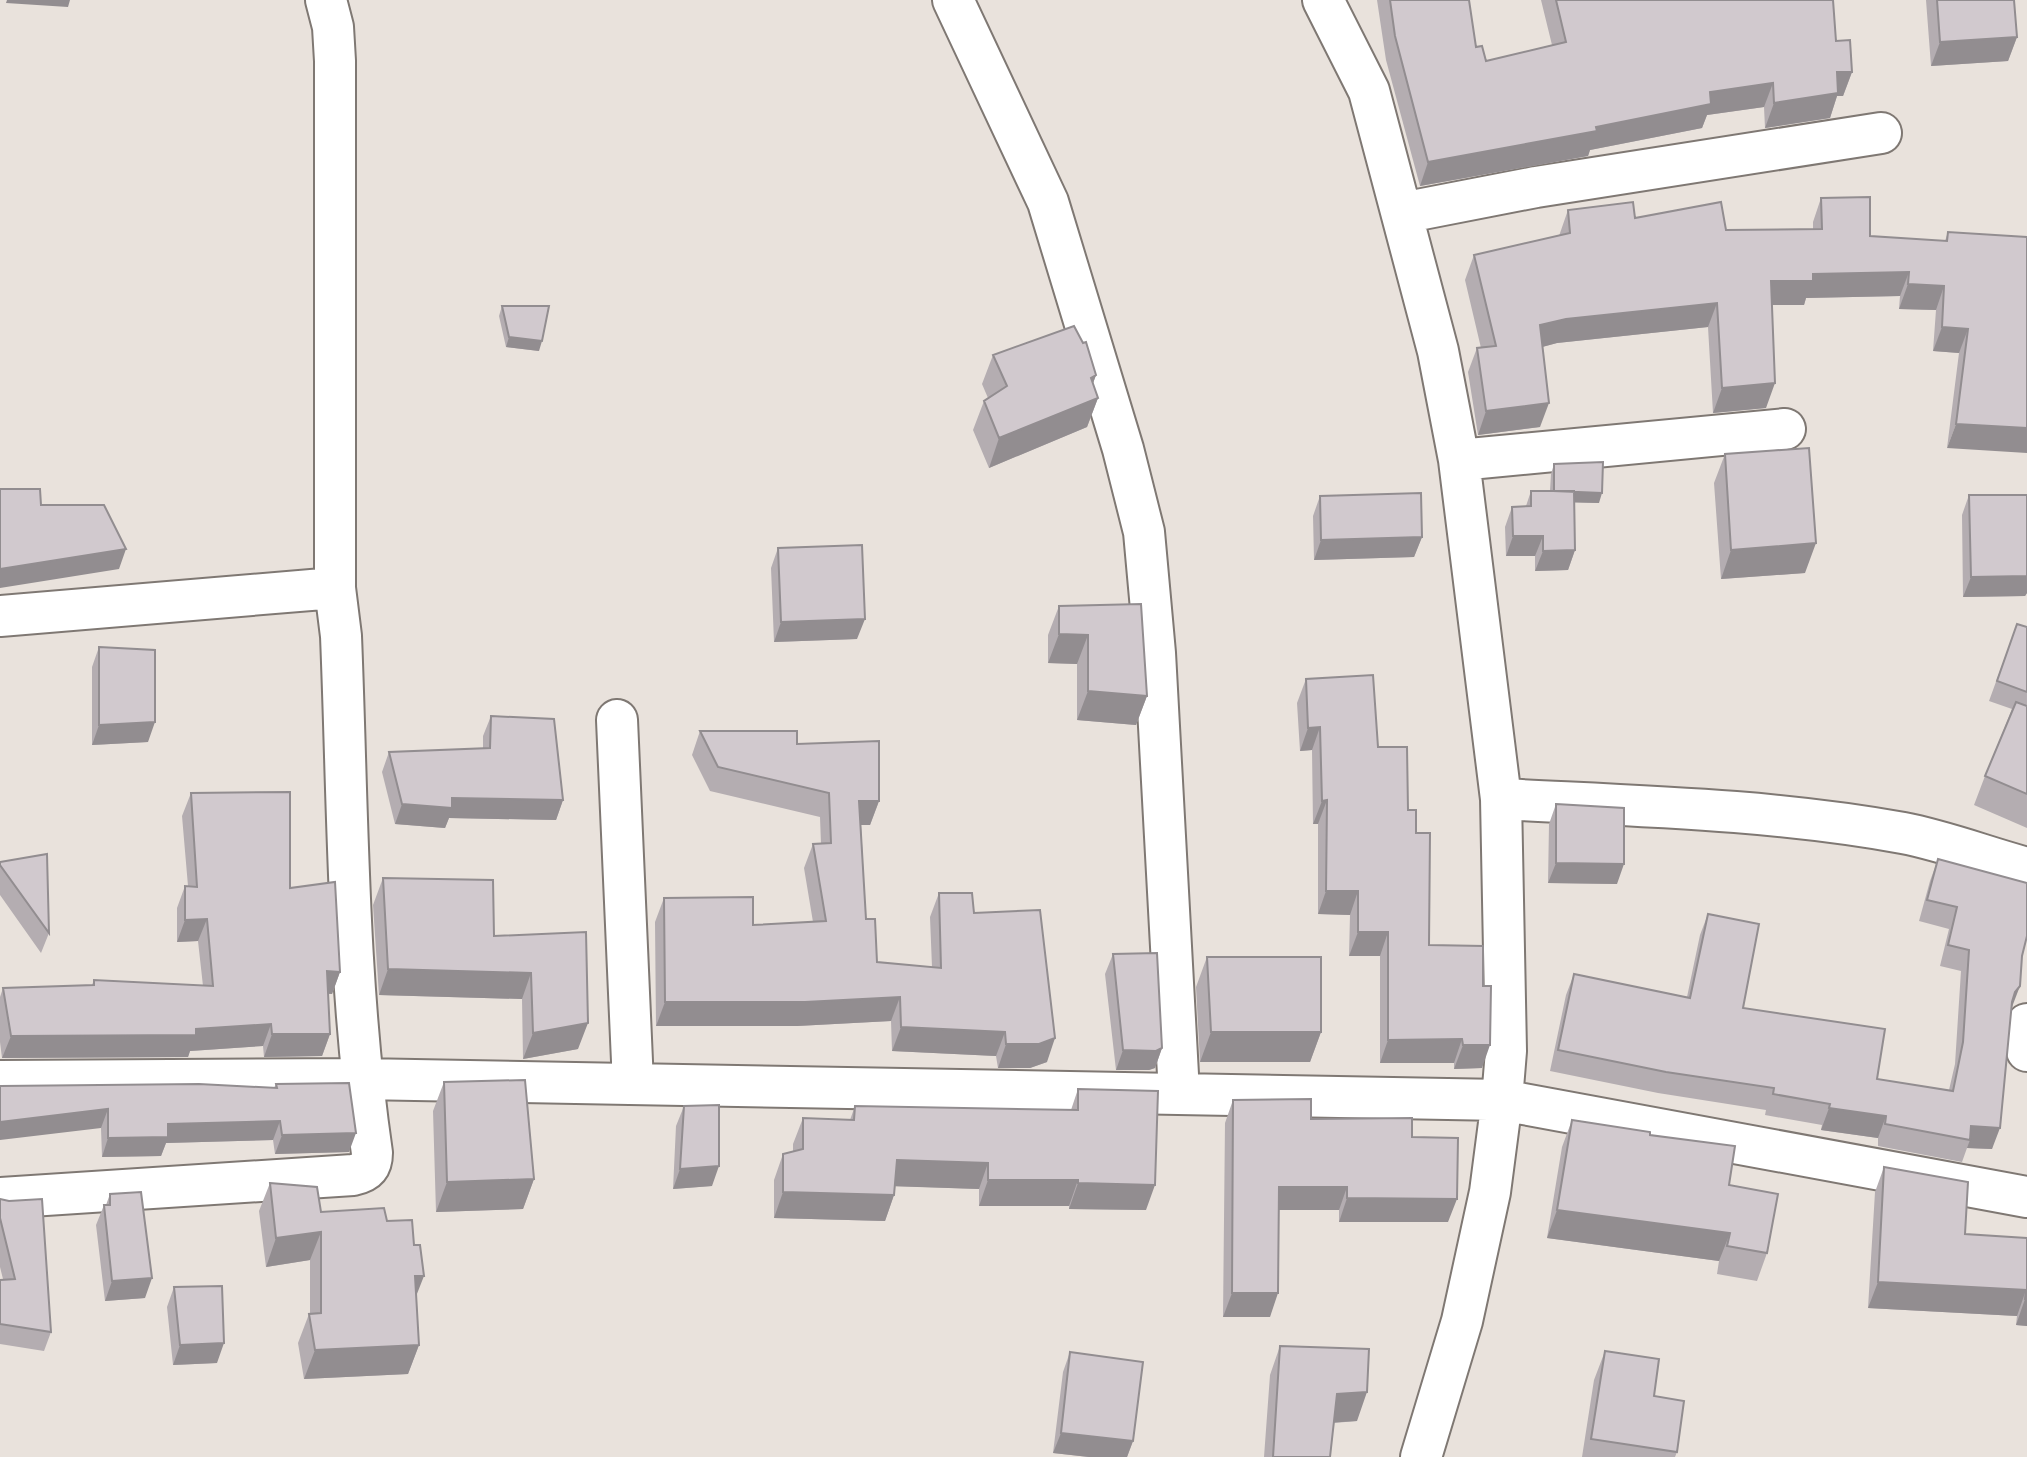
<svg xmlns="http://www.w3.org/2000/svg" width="2027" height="1457" font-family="'Titillium Web',sans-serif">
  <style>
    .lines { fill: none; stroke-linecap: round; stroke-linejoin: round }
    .minor-casing { stroke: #7f7873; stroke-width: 44 }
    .minor { stroke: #fff; stroke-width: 40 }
    .wall { fill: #b4adb1 }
    .shaded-wall { fill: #928d90 }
    .building { fill: #d1c9ce; stroke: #928d90; stroke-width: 2 }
  </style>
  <rect width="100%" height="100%" fill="#e9e2dc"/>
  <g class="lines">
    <defs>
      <path id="minor" d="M326 0 333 27 335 61V588
        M953 0 1048 202 1123 449 1144 532 1155 653 1179 1093
        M1323 0 1369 91 1438 351 1459 460 1501 799 1506 1051 1502 1100 1490 1192 1462 1321 1421 1457
        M1402 213 1536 187 1881 133
        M1459 460 1785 429
        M0 616 335 588 341 636C348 808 347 982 372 1153 372 1167 367 1172 353 1175L0 1198
        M617 720 633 1084
        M1501 799C1635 806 1771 809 1903 833 1945 841 1986 857 2027 868
        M2027 1024V1051
        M0 1081 361 1079 1502 1100 2027 1197"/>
    </defs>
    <use href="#minor" class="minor-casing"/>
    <use href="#minor" class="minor"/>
  </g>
  <path class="wall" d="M1377 0H1469L1476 47 1486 61 1552 45 1541 0H1833L1836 41 1852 72 1843 96H1837L1830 118 1765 128 1764 107 1707 115 1702 128 1590 150 1588 156 1420 186 1386 60Z
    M1926 0H2014L2017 37 2008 61 1931 66Z
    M1821 198 1870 236 1945 241 1948 232 2027 237 1947 448 1959 353 1933 351 1936 310 1899 309 1900 296 1806 298 1804 305H1772L1766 408 1713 413 1708 327 1557 343 1542 347 1540 427 1478 435 1468 372 1477 348H1481L1465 280 1474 255 1559 236 1568 210 1726 230 1813 229V222Z
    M502 306 539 351 506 347 499 316Z
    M993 355 1096 375 1093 383 1098 398 1087 427 989 468 973 430 984 401 988 398 982 384Z
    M1725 454 1805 573 1721 579 1714 483Z
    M1554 464 1599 503 1574 502 1575 550 1568 570 1535 571V556H1506L1505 527 1512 507 1526 506 1531 491H1550L1551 474Z
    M1969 495H2027V593L2025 596 1963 597 1962 515Z
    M1320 496 1422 537 1414 557 1314 560 1313 516Z
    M778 548 857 639 774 642 771 568Z
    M1059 606 1147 696 1136 725 1077 720V664L1048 663V635Z
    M2017 624 2027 627V828L1974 805 1985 776 2012 709 1989 701Z
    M99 647 148 742 92 745V667Z
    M1306 679 1378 747 1408 810 1416 833 1429 945 1482 1068 1454 1069V1063H1380V956H1349L1350 915 1318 914V824H1313L1312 750 1300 751 1297 703Z
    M491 716 563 800 556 820 449 818 445 828 395 824 382 772 389 752 483 748V736Z
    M700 731 797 744 879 801 870 825H861L866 919 877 962 932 967 930 917 939 893 974 913 1047 1062 1030 1068H998L996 1056 892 1051 891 1021 797 1026H656L655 922 664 898 753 925 813 922 804 868 813 844H821L820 817 710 791 692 755Z
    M191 793 290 888 340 972 332 994H328L330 1034 322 1056 264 1057 263 1046 190 1051 188 1057 2 1058 0 1042V997L3 988 92 985 94 980 203 986 198 941 177 942V908L185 886H188L182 816Z
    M1556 804 1617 884 1548 883 1549 824Z
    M1938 859 2022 956 2011 1008 1992 1149 1967 1148 1962 1162 1878 1146V1138L1821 1130 1822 1125 1765 1115 1766 1110 1658 1093 1550 1071 1566 995 1574 974 1687 997 1700 935 1708 914 1743 1008 1877 1079 1949 1090 1955 1064 1961 971 1940 966 1949 929 1919 921 1930 881Z
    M0 862 49 933 41 953 0 895Z
    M383 878 494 936 586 932 578 1049 523 1059 522 999 379 995 373 905Z
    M1113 954 1162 1048 1155 1068 1149 1070H1116L1105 974Z
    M1207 957 1321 1032 1310 1062H1200L1196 987Z
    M444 1082 534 1179 523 1209 436 1212 433 1111Z
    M276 1084 349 1152 275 1154 273 1140 166 1143 161 1156 102 1157 101 1128 0 1086 274 1088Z
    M1078 1089 1146 1210 1069 1209V1206H979V1189L895 1186 894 1195 885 1221 774 1218V1180L783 1154 793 1151V1144L803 1118 850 1120 855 1106 1071 1110Z
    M1233 1100 1311 1119 1412 1137 1448 1222H1339V1210H1279L1270 1317H1223L1225 1123Z
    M684 1106 712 1186 673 1189 676 1126Z
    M1572 1120 1650 1135 1767 1253 1757 1281 1717 1274 1719 1261 1547 1238 1562 1147Z
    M1884 1167 1965 1234 2027 1238V1326L2016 1325 2017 1316 1868 1308 1875 1192Z
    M270 1183 321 1212 387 1221 414 1245 419 1345 408 1374 304 1379 298 1343 309 1314H310V1260L266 1267 259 1211Z
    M110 1194 145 1298 105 1301 96 1225 104 1205H106Z
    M0 1199 51 1332 44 1351 0 1344V1280L3 1279 0 1267Z
    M174 1287 217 1363 173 1365 167 1307Z
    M1280 1346 1357 1421 1334 1423 1330 1457H1264L1270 1375Z
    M1605 1351 1654 1396 1677 1452 1675 1457H1582L1594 1380Z
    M1070 1352 1133 1441 1127 1457H1089L1053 1453 1063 1372Z"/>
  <path class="shaded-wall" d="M7 0H70L68 7 6 3Z
    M2017 37 2008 61 1931 66 1940 42Z
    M1837 72H1852L1843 96H1837L1830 118 1765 128 1774 103Z
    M1773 83 1764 107 1707 115 1702 128 1590 150 1588 156 1420 186 1428 162 1596 127 1710 92Z
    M1909 272 1900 296 1806 298 1804 305H1762L1771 281 1813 274Z
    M1908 284 1944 286 1936 310 1899 309Z
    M1717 303 1708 327 1557 343 1531 350 1540 325 1566 319Z
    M1942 327 1968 329 1959 353 1933 351Z
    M509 337 542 341 539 351 506 347Z
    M1096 375 1086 403 1098 398 1087 427 989 468 999 438Z
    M1775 383 1766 408 1713 413 1722 388Z
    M1549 403 1540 427 1478 435 1486 411Z
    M1956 424 2027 428V453L1947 448Z
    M1554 491 1602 493 1599 503 1550 502Z
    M1513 536H1543L1535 556H1506Z
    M1422 537 1414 557 1314 560 1321 540Z
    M1816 543 1805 573 1721 579 1731 550Z
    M126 549 119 569 0 588V569Z
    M1575 550 1568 570 1535 571 1543 551Z
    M2027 576V593L2025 596 1963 597 1971 577Z
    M865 619 857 639 774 642 781 622Z
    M1059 634 1088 635 1077 664 1048 663Z
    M1088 691 1147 696 1136 725 1077 720Z
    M155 722 148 742 92 745 99 725Z
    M1320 727 1312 750 1300 751 1308 728Z
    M452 798 563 800 556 820 449 818 445 828 395 824 402 804Z
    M1327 800 1318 824H1313L1322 801Z
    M859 801H879L870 825H851Z
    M1556 863 1624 864 1617 884 1548 883Z
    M1326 891H1358L1350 915 1318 914Z
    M207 919 198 941 177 942 185 920Z
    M1358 932H1388L1380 956H1349Z
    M388 969 531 973 522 999 379 995Z
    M327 971 340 972 332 994 319 993Z
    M2020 986 2012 1007 2007 1013 2015 992Z
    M900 997 891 1021 797 1026H656L665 1002Z
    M588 1023 578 1049 523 1059 533 1033Z
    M271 1024 263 1046 190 1051 188 1057 2 1058 11 1036Z
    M901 1027 1005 1032 996 1056 892 1051Z
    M1211 1032H1321L1310 1062H1200Z
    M272 1034H330L322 1056 264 1057Z
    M1055 1038 1047 1062 1030 1068H998L1006 1044Z
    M1462 1039 1454 1063H1380L1388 1040Z
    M1463 1045H1490L1482 1068 1454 1069Z
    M1162 1048 1155 1068 1149 1070H1116L1123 1050Z
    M1829 1108 1886 1116 1878 1138 1821 1130Z
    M108 1109 101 1128 0 1140V1122Z
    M280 1121 273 1140 166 1143 161 1156 102 1157 108 1138 168 1124Z
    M1971 1126 2000 1128 1992 1149 1967 1148 1970 1140Z
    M356 1133 349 1152 275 1154 282 1135Z
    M897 1160 988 1163 979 1189 887 1186Z
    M719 1166 712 1186 673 1189 680 1169Z
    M534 1179 523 1209 436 1212 447 1182Z
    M988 1180H1078L1069 1206H979Z
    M1078 1183 1155 1185 1146 1210 1069 1209Z
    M1279 1187H1347L1339 1210H1271Z
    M783 1192 894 1195 885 1221 774 1218Z
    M1347 1198 1457 1199 1448 1222H1339Z
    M1557 1210 1730 1233 1719 1261 1547 1238Z
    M321 1232 310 1260 266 1267 276 1238Z
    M415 1276H424L413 1304Z
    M152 1278 145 1298 105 1301 112 1281Z
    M1878 1282 2026 1290 2017 1316 1868 1308Z
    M1232 1293H1278L1270 1317H1223Z
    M2025 1299H2027V1326L2016 1325Z
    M224 1343 217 1363 173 1365 180 1345Z
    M419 1345 408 1374 304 1379 315 1350Z
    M1367 1392 1357 1421 1326 1423 1337 1394Z
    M1061 1433 1133 1441 1127 1457H1089L1053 1453Z"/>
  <path class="building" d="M1390 0H1469L1476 47 1482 46 1486 61 1566 42 1556 0H1833L1836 41 1850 40 1852 72H1837L1838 93 1774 103 1773 83 1710 92 1711 104 1596 127 1597 131 1428 162 1395 36Z
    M1937 0H2014L2017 37 1940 42Z
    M1870 197V236L1947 241 1948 232 2027 237V428L1956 424 1968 329 1942 327 1944 286 1908 284 1909 272 1813 274V281H1771L1775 383 1722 388 1717 303 1566 319 1540 325 1549 403 1486 411 1477 348 1496 346 1474 255 1570 233 1568 210 1633 202 1635 218 1721 202 1726 230 1822 229 1821 198Z
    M502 306H549L542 341 509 337Z
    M1074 326 1083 343 1086 342 1096 375 1091 378 1098 398 999 438 984 401 1007 386 993 355Z
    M1809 448 1816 543 1731 550 1725 454Z
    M1603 462 1602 493 1554 491V464Z
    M0 489H40L41 505H104L126 549 0 569Z
    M1531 491H1574L1575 550 1543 551V536H1513L1512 507 1531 506Z
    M1421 493 1422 537 1321 540 1320 496Z
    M1969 495H2027V576L1971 577Z
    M862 545 865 619 781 622 778 548Z
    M1141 604 1147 696 1088 691V635L1059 634V606Z
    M2017 624 2027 627V692L1997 681Z
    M99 647 155 650V722L99 725Z
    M1373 675 1378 747H1407L1408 810H1416V833H1430L1429 945 1483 946V986H1491L1490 1045H1463L1462 1039 1388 1040V932H1358V891H1326L1327 800 1322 801 1320 727 1308 728 1306 679Z
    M2016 702 2027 706V794L1985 776Z
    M491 716 554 719 563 800 452 798V808L402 804 389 752 490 748Z
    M700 731H797V744L879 741V801H859L866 919H875L877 962 941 968 939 893H972L974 913 1040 910 1055 1038 1039 1044H1006L1005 1032 901 1027 900 997 805 1002H665L664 898 753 897V925L826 921 813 844 831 843 829 793 718 767Z
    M290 792V888L335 882 340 972 327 971 330 1034H272L271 1024 196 1029V1035L11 1036 3 988 94 985V980L213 986 207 919 185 920V886L197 887 191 793Z
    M1556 804 1624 808V864L1556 863Z
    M47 854 49 933 0 865V862Z
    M1938 859 2027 883V936L2022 956 2020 986 2015 992 2012 1002 2000 1128 1971 1126 1970 1140 1885 1124 1886 1116 1829 1108 1830 1104 1773 1094 1774 1088 1666 1072 1558 1050 1574 974 1690 998 1708 914 1759 924 1743 1008 1885 1029 1877 1079 1953 1091 1963 1042 1969 950 1948 945 1957 907 1927 900Z
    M383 878 493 880 494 936 586 932 588 1023 533 1033 531 973 388 969Z
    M1157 953 1162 1048 1156 1051 1123 1050 1113 954Z
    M1207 957H1321V1032H1211Z
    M525 1080 534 1179 447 1182 444 1082Z
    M349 1083 356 1133 282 1135 280 1121 168 1124V1137L108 1138V1109L0 1122V1086L199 1084 277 1088 276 1084Z
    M1078 1089 1158 1091 1155 1185 1078 1183V1180H988V1163L897 1160 894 1195 783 1192V1154L803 1149V1118L854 1120 855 1106 1078 1110Z
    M1311 1099V1119L1412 1118V1137L1458 1138 1457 1199 1347 1198V1187H1279L1278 1293H1232L1233 1100Z
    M719 1105V1166L680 1169 684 1106Z
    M1572 1120 1650 1132V1135L1735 1146 1729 1185 1778 1194 1767 1253 1727 1246 1730 1233 1557 1210Z
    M1884 1167 1968 1182 1965 1234 2027 1238V1299H2025L2026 1290 1878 1282Z
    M270 1183 317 1187 321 1212 384 1208 387 1221 412 1220 414 1245H420L424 1276H415L419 1345 315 1350 309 1314 321 1313V1232L276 1238Z
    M141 1192 152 1278 112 1281 104 1205H110V1194Z
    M0 1199 9 1201 42 1199 51 1332 0 1324V1280L15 1279 0 1218Z
    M222 1286 224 1343 180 1345 174 1287Z
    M1280 1346 1369 1349 1367 1392 1337 1394 1330 1457H1273Z
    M1605 1351 1659 1359 1654 1396 1684 1401 1677 1452 1591 1439Z
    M1070 1352 1143 1362 1133 1441 1061 1433Z"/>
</svg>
